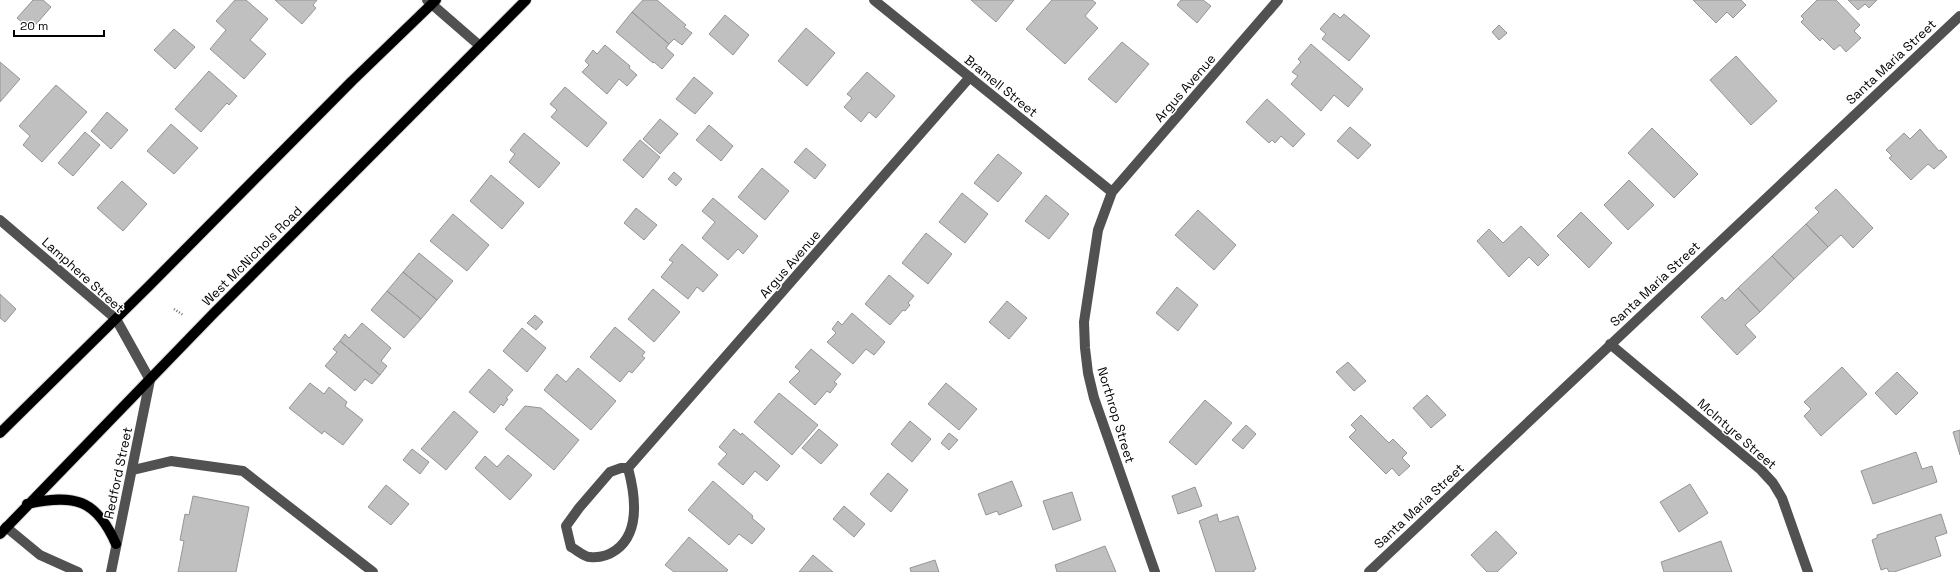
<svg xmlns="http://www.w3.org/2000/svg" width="1960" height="572" font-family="'Space Grotesk',sans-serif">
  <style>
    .building { fill: #c0c0c0; stroke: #959595 }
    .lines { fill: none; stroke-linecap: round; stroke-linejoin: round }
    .major-casing { stroke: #dbdbdb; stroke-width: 12 }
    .path { stroke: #737373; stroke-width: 2.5; stroke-dasharray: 1 2; stroke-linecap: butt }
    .minor { stroke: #515151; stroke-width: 10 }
    .major { stroke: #000; stroke-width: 10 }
    .labels { text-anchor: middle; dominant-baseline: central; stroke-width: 3; stroke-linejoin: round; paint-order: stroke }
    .street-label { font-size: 13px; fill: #000; stroke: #fff }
  </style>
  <rect width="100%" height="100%" fill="#fff"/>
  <path class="building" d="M33 0H43L51 7 31 30 17 18Z
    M235 0H246L268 19 250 40 266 54 244 79 210 49 226 30 216 21Z
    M275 0H317L313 5 316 8 302 24Z
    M643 0H657L686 25 684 27 692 33 682 45 674 39 669 44 632 12Z
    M971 0H1014L996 22Z
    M1052 0H1092L1096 3 1085 16 1098 28 1065 64 1026 29Z
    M1181 0H1203L1211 6 1197 23 1177 5Z
    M1693 0H1741L1746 5 1733 18 1727 12 1716 23Z
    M1817 0H1836L1860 25 1854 31 1861 38 1846 52 1840 45 1834 50 1822 38 1820 41 1801 22 1804 19 1801 16Z
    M1848 0H1877L1869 8 1865 4 1858 10Z
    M632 12 669 44 666 48 674 55 662 69 654 62 653 63 616 32Z
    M1334 13 1340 18 1344 14 1370 36 1349 61 1322 39 1326 34 1320 29Z
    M725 15 749 35 733 55 709 34Z
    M1499 25 1507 33 1499 40 1492 32Z
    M806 28 835 53 807 86 778 61Z
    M174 29 195 47 175 69 154 50Z
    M1122 42 1149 64 1116 103 1088 79Z
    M1311 44 1363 89 1348 107 1334 95 1321 111 1291 84 1298 76 1292 72 1301 62 1298 59Z
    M605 45 630 66 629 68 637 75 627 86 619 79 607 94 582 72 589 65 585 61 593 50 597 54Z
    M1736 56 1777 101 1751 125 1710 80Z
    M0 62 20 79 0 102Z
    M209 71 237 96 229 105 227 103 201 132 175 109Z
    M867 72 895 96 876 118 869 112 861 122 844 107 852 98 847 94Z
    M694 77 713 93 695 114 676 99Z
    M56 85 87 112 42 162 23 145 30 136 19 126Z
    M565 87 607 123 587 147 551 117 557 110 550 104Z
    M1267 99 1305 134 1293 147 1281 136 1275 143 1272 140 1269 143 1246 122Z
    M107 112 128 130 111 149 91 131Z
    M660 119 678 134 660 154 643 139Z
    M171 124 198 148 174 174 147 151Z
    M709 125 733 146 721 161 696 140Z
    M1350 127 1371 145 1358 159 1337 141Z
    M1652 128 1698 174 1674 198 1628 153Z
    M1920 129 1939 151 1941 150 1947 157 1934 169 1928 164 1911 180 1889 158 1892 156 1886 150 1904 133 1910 139Z
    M85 132 100 145 73 176 58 163Z
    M524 133 560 163 539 188 509 162 515 154 510 150Z
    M640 140 660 157 643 178 623 160Z
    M806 148 826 165 815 179 794 162Z
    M998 154 1022 173 998 202 974 183Z
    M762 168 789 191 765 220 738 197Z
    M674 172 682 179 676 186 668 179Z
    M491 175 524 203 502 229 470 201Z
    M1629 180 1654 205 1628 230 1604 205Z
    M122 181 147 204 123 231 97 208Z
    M1836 189 1873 228 1853 248 1841 235 1828 247 1806 224 1819 212 1815 208Z
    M962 193 988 214 965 243 939 222Z
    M1046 195 1069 214 1049 239 1025 221Z
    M713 198 758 236 743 254 738 249 728 260 702 238 715 222 702 211Z
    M636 208 657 225 644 240 624 223Z
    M1198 210 1236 245 1214 270 1175 235Z
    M1581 212 1612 243 1589 268 1557 236Z
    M453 214 489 245 467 271 430 241Z
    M1806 224 1828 247 1794 279 1772 256Z
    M1521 226 1549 255 1538 266 1529 257 1509 277 1477 241 1489 229 1503 243Z
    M926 233 952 254 928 284 902 263Z
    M682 244 718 275 703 292 697 287 688 299 661 277 673 262 669 260Z
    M419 253 453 281 437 300 403 272Z
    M1772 256 1794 279 1760 312 1738 288Z
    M403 272 437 300 421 319 387 291Z
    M889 275 914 296 908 303 910 305 905 311 903 310 890 325 865 304Z
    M1177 287 1198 305 1178 331 1156 313Z
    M1738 288 1760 312 1745 325 1756 337 1737 355 1701 317 1722 297 1725 301Z
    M653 289 680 312 654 342 628 319Z
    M387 291 421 319 404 338 371 310Z
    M0 294 16 309 5 322 0 318Z
    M1007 301 1027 318 1009 339 989 322Z
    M852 313 885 342 874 355 866 349 853 364 827 342 836 333 832 329 838 321 842 325Z
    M535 315 543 322 536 330 527 323Z
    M362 323 391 348 381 361 387 366 380 375 340 341 345 334 349 338Z
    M615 327 645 352 642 356 645 358 632 373 629 371 620 382 590 357Z
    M522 328 546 348 527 372 503 351Z
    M340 341 380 375 372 384 365 379 355 391 325 366 337 352 333 349Z
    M811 349 841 374 834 382 837 384 830 393 827 391 815 405 789 382 800 371 795 367Z
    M1348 362 1366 381 1354 391 1336 372Z
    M1842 367 1867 394 1821 436 1804 416 1811 409 1804 402Z
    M578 368 616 401 591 430 544 390 557 374 566 382Z
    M489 369 513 390 506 398 508 399 503 406 501 404 494 413 469 392Z
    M1897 372 1918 393 1896 415 1875 393Z
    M310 383 324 394 329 387 347 402 345 406 363 420 343 445 324 431 322 434 289 408Z
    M946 383 977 409 959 430 928 404Z
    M779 393 818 425 792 455 754 422Z
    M1427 395 1446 415 1431 428 1413 408Z
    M1205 400 1232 423 1196 465 1169 442Z
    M525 406 541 408 579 440 554 470 505 429Z
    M454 411 478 432 446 470 421 449Z
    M1361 415 1389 443 1393 439 1407 453 1402 458 1410 466 1399 476 1392 468 1386 474 1349 437 1356 430 1351 425Z
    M910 421 931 439 912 462 891 444Z
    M1246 425 1256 434 1243 449 1232 440Z
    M734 429 741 435 742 433 780 466 767 481 755 471 743 485 718 464 727 454 719 447Z
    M819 429 838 445 821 464 802 448Z
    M1960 430V455L1953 432Z
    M949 433 958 440 949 450 941 443Z
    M412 449 429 462 420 474 403 460Z
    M1916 452 1922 469 1932 466 1937 482 1873 504 1861 471Z
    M508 455 532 475 510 500 475 468 485 456 497 467Z
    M888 473 908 490 891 512 870 494Z
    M713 481 753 516 752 518 765 529 752 544 739 534 729 545 688 510Z
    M1012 481 1022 506 999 515 997 511 986 515 978 494Z
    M1690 484 1708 513 1679 532 1660 502Z
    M386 485 409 504 391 525 368 507Z
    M1195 487 1202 506 1178 514 1172 496Z
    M1072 492 1081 520 1053 530 1043 501Z
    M193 496 249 507 236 572H178L184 541 180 540 185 514 189 515Z
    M844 506 865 524 854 537 833 519Z
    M1217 514 1219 522 1238 516 1256 569 1254 570V572H1216L1199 521Z
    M1941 514 1947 533 1935 537 1941 556 1894 572H1889L1887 568 1881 570 1872 540 1877 538V535Z
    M1496 531 1517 553 1497 572H1487L1471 555Z
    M689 537 728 570 726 572H674L665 565Z
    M1721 541 1732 572H1664L1661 562Z
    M1105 546 1116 572H1057L1055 565Z
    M813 555 833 572H799Z
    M935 560 939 572H911L910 568Z"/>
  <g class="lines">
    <defs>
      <path id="major" d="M0 433 148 287 352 81 436 0
        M27 504C73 494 96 498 116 544
        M0 534 213 314 526 0"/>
    </defs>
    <use href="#major" class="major-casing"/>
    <path class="path" d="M174 309 183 315"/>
    <path class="minor" d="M427 0 480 46
      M874 0 1112 192
      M0 220 116 319 150 380 111 572
      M1610 344 1761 470 1773 483 1782 498 1808 572
      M621 468H628C635 494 641 532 616 550 609 555 600 558 590 557 584 557 577 550 571 547L566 526 579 508 610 472Z
      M628 468 970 77
      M133 470 171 461 243 471 373 572
      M6 527 40 555 78 572
      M1155 572 1094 398 1088 373 1085 348 1084 322 1098 230 1112 192 1278 0
      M1369 572 1960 16"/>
    <use href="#major" class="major"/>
  </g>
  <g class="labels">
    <g class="street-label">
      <text transform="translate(1891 62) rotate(-43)">Santa Maria Street</text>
      <text transform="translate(1001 86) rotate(39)">Bramell Street</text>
      <text transform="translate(1185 88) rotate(-49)">Argus Avenue</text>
      <text transform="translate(252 256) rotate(-45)">West McNichols Road</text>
      <text transform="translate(790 264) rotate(-49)">Argus Avenue</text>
      <text transform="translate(83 275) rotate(42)">Lamphere Street</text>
      <text transform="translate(1655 284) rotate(-43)">Santa Maria Street</text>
      <text transform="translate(1116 415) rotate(73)">Northrop Street</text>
      <text transform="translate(1737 434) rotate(41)">McIntyre Street</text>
      <text transform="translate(118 473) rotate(-78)">Redford Street</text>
      <text transform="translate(1419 506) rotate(-43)">Santa Maria Street</text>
    </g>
  </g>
  <path d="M14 30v6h90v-6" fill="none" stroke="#000000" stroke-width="2"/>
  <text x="20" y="30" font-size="12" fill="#000000" stroke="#ffffff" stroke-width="3" paint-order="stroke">20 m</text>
</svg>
